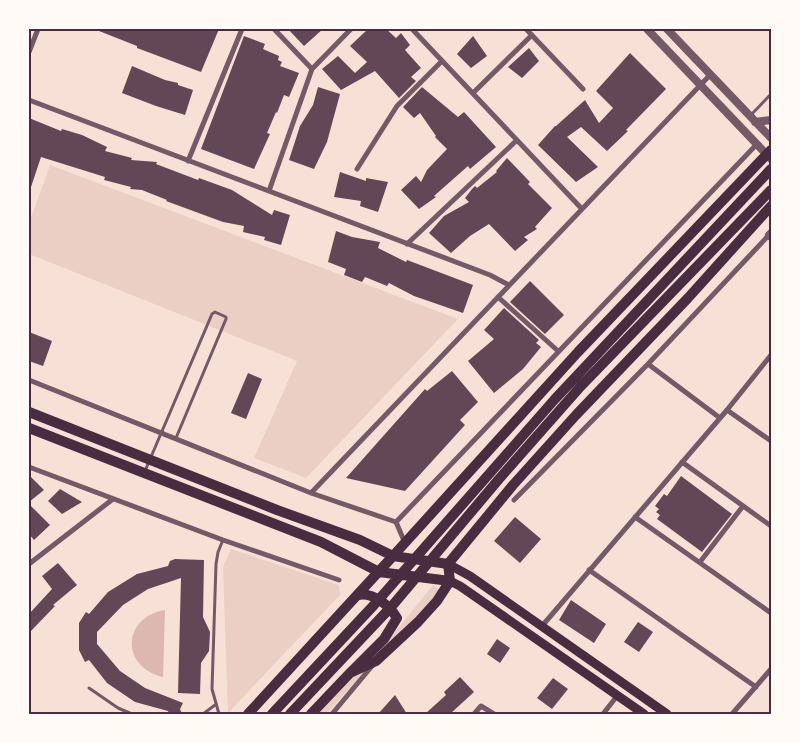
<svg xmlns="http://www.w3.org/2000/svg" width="800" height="743" font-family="Signika,sans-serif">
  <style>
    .green { fill: #ebcfc5 }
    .water { fill: #dcb8b0 }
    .building { fill: #644757 }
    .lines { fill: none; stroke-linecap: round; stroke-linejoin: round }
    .service { stroke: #755966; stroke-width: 3 }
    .minor { stroke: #755966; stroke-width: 5 }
    .tertiary { stroke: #755966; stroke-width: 8 }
    .secondary { stroke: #4a2c40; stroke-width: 9 }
    .primary { stroke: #4a2c40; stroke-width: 10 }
    .trunk { stroke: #4a2c40; stroke-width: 10 }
    .neatline { fill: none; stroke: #4a2c40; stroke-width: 2 }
  </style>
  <rect width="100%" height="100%" fill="#f7e1d7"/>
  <path class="green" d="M50 165 458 319 306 478 254 458 297 361 29 254V223Z
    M231 549 339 585 340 595 228 713 223 567Z
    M433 585 440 591 326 714H318L387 642Z"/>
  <path class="water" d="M165 610 163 677C120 667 122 617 165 610Z"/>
  <path class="building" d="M94 29H219L201 72 137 48V46Z
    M288 29H323L304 46Z
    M368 29H386L396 38 401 33 410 45 405 50 421 68 411 77 416 81 399 98 375 71 341 90 322 69 338 56 355 73 367 62 350 46Z
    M244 36 265 44 263 49 279 56 278 60 282 62 280 66 299 73 289 97 284 95 277 113 276 112 267 133 270 134 254 169 201 149Z
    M473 36 487 56 471 68 457 54Z
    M529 48 539 61 522 78 508 67Z
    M630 53 666 89 626 130 628 131 607 151 581 127 567 137 598 167 576 182 538 145 555 126H556L585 100 599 123 613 108 596 91Z
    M132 66 165 80 178 83V85L193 90 185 115 156 106 122 93Z
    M318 87 340 94 327 142 314 169 289 160 300 126 313 105Z
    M422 87 458 117 464 112 496 147 470 169 468 166 434 196 436 197 419 209 401 190 416 176 421 182 427 170 447 149 435 137 436 136 420 113 414 118 403 107Z
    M29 118 61 131 62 129 82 135 107 147 105 151 132 158 131 160 157 162 156 164 198 180 199 178 232 190 272 215 274 210 290 215 281 245 264 240 265 237 243 232 244 226 223 222 166 201 167 200 142 190 130 189 131 187 104 180 105 177 41 157 30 190H29Z
    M507 158 530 182 528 184 552 208 535 227 537 229 524 237 528 240 515 251 489 224 470 236 451 253 429 233 444 216 469 202 465 198 472 189 475 186 477 188 497 172 496 171Z
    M340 172 366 181V178L388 182 378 212 360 206 361 201 334 197Z
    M336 231 352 237 380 242 378 248 406 262 407 260 473 285 463 313 414 296 389 283 387 286 365 277 362 282 344 275 346 269 328 262Z
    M530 281 564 315 545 334 510 302Z
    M504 308 539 340 536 343 541 347 523 369 494 393 468 361 494 339 484 330Z
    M29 332 52 341 43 366 29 361Z
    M452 371 478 402 460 420 465 425 405 491 346 478 425 389 427 391Z
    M248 373 262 379 246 419 231 413Z
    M29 475 44 490 29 502Z
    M681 476 732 514 702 552 657 519 660 515 656 512 659 509 655 506 664 494 667 496Z
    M60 489 82 502 62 514 48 501Z
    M29 504 50 525 34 540 29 534Z
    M515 517 541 539 520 563 494 541Z
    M175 559 204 560 203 617 210 632 209 651 201 663 200 694 178 693 181 578 148 589 123 605 97 632V644L120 671 145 688 183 703 180 709 182 714H169L168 711 135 702 107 683 89 660 85 662 79 650V623L86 612 89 614 108 592 137 574 168 566 170 561Z
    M58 563 77 585 53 605 55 606 29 633V614L52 589 42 576Z
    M571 600 606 624 594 643 559 620Z
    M638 622 653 632 639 652 624 642Z
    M497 639 510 648 500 663 487 654Z
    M460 677 474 692 450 714H425L446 695 444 692Z
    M553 678 568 689 552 709 537 698Z
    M395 695 407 714H378Z"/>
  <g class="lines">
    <path class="service" d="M750 116 771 94
      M145 471 212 314 215 312 226 317V319L176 438
      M89 688 118 708 132 714
      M203 714 215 705
      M219 714 212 689 216 564 218 552 223 540"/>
    <path class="minor" d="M274 29 312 69
      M412 29 582 209
      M526 29 583 89
      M29 52 38 29
      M473 93 532 35
      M29 100 490 275 509 285
      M188 161 242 29
      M357 169 397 106 442 61
      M269 191 312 69 351 29
      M407 244 517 140
      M498 297 558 351
      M648 364 720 418
      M29 380 311 493 396 522
      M727 410 771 441
      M682 462 771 526
      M29 467 223 540 339 580
      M311 493 711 74
      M514 500 648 364 769 235
      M635 517 771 613
      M405 543 396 522 757 144
      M700 562 743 506
      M29 564 113 499
      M589 570 756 687
      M542 626 727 410 771 355
      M332 714 372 666
      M474 714 481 706 494 714
      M603 714 617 696
      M732 714 771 669"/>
    <path class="tertiary" d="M647 29 771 159
      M667 29 771 138
      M755 122 771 120
      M771 233 769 235 771 237"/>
    <path class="secondary" d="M448 564 470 576 667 714
      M450 581 460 586 644 714"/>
    <path class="primary" d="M393 556 578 352 771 150
      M448 564 513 485 576 415 688 298 771 206
      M351 672 384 639 397 618C389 605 373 592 358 595"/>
    <path class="trunk" d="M29 412 277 510 360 540 393 556 448 564 450 581 437 601 418 622 376 661 350 673 311 714
      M29 428 321 542 379 572 450 581
      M248 714 393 556
      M272 714 374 605 555 399 771 169
      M290 714 392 606 499 479 581 386 771 190"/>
  </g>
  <rect width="800" height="743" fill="none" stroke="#fffaf5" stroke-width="60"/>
  <rect x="30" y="30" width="740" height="683" class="neatline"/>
</svg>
